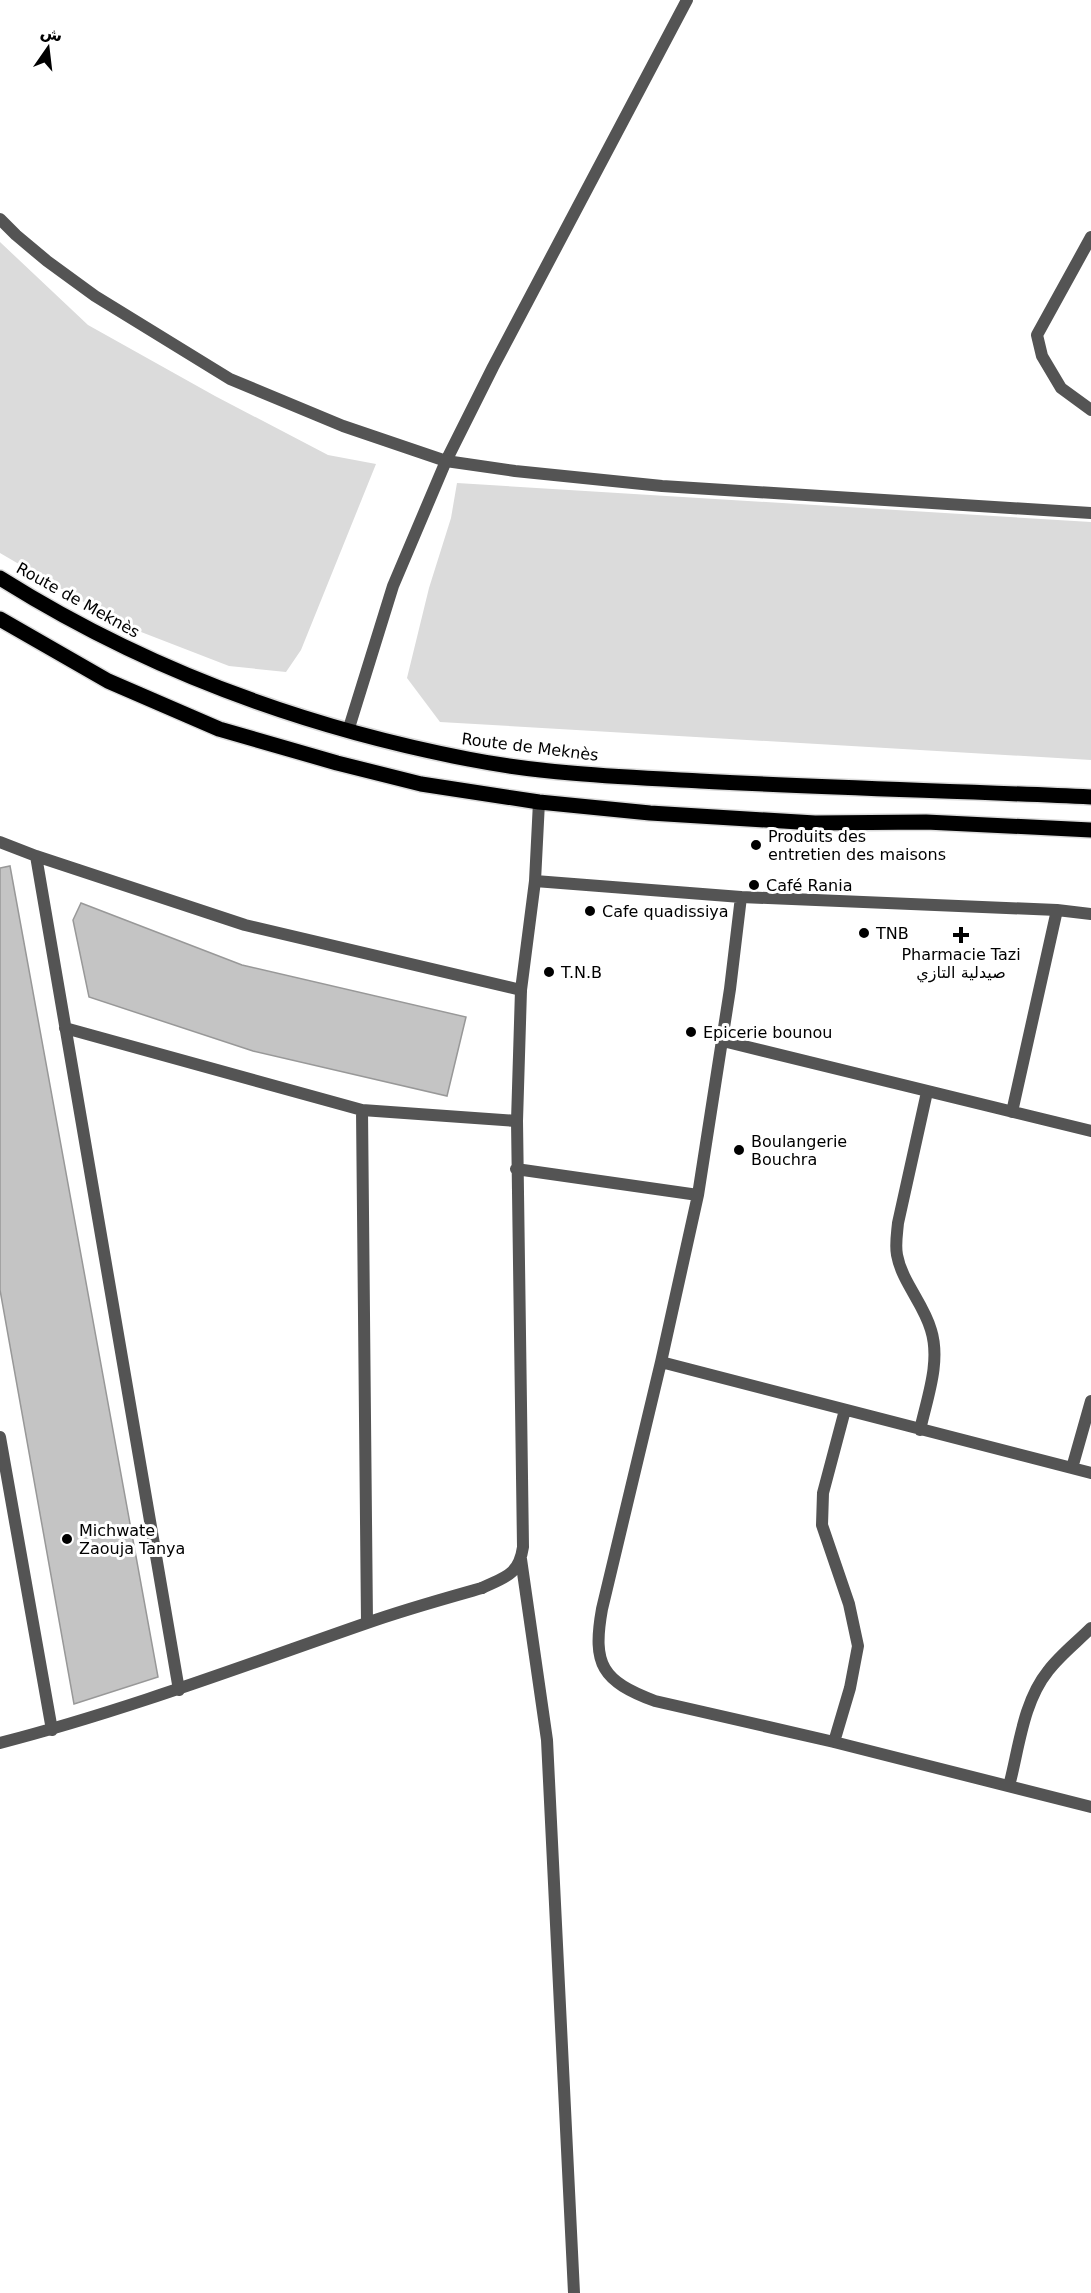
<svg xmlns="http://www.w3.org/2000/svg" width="1091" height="2293" font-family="'DejaVu Sans','Noto Sans Arabic',sans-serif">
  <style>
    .green { fill: #dbdbdb }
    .building { fill: #c4c4c4; stroke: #989898; stroke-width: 1.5 }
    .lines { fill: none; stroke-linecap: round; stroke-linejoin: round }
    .primary-casing { stroke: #dbdbdb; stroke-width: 18 }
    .service { stroke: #545454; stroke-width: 12 }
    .minor { stroke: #545454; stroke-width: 12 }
    .primary { stroke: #000; stroke-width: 15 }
    .poi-dot { fill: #000; stroke: #fff; stroke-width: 2 }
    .labels { text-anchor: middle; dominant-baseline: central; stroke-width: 6; stroke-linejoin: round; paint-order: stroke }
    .street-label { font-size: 16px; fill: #000; stroke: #fff }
    .poi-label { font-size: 16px; fill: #000; stroke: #fff; text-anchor: start }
  </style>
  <rect width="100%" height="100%" fill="#fff"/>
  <path class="green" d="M0 242 88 325 215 396 328 455 376 464 301 650 286 672 229 666 123 625 0 553Z
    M457 483 1091 522V760L440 722 407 678 429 588 451 518Z"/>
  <path class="building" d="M10 866 158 1677 74 1704 0 1290V868Z
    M81 903 242 965 466 1017 447 1096 253 1051 89 997 73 920Z"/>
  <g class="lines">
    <defs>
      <path id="primary" d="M0 578C143 668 303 727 468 759 544 774 623 777 700 781 830 788 961 791 1091 797
        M0 619 108 681 219 729 337 763 421 784 539 802 650 813 815 823 926 822 1091 830"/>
    </defs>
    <use href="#primary" class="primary-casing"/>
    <path class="service" d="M0 219 16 235 47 261 95 296 230 379 343 426 446 461 515 471 662 486 1091 513
      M1091 237 1037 335 1042 356 1061 388 1091 410
      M446 461 493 367 687 0
      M0 842 36 856 245 925 521 990
      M36 856 179 1690
      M65 1028 362 1110 517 1121
      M362 1110 367 1623
      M0 1437 52 1730
      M0 1743C124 1711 243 1666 364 1624 403 1610 443 1599 482 1588"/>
    <path class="minor" d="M348 731 393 586 446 461
      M535 881 741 897 1057 910 1091 914
      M741 897 730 989 698 1195 661 1362 602 1609C592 1665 602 1681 655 1701L834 1742 1091 1807
      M723 1041 1091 1131
      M1012 1112 1057 910
      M516 1169 698 1195
      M661 1362 1091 1473
      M920 1430C927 1398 941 1362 931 1330 924 1304 902 1282 897 1255 895 1245 897 1234 898 1223L927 1092
      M1072 1468 1091 1401
      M521 1559 547 1740 574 2293
      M482 1588C505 1577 519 1575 523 1547L517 1121 521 990 535 881 539 802
      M834 1742 850 1688 858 1646 849 1604 822 1525 823 1493 845 1410
      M1009 1786C1019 1748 1023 1702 1048 1671 1060 1655 1077 1642 1091 1628"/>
    <use href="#primary" class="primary"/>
  </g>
  <g class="poi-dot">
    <circle cx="756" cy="845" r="6"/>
    <circle cx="754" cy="885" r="6"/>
    <circle cx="590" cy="911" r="6"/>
    <circle cx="864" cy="933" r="6"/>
    <path d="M958 926h6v6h6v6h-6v6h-6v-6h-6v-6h6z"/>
    <circle cx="549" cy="972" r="6"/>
    <circle cx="691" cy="1032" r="6"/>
    <circle cx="739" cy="1150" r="6"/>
    <circle cx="67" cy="1539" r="6"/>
  </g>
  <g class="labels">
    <g class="street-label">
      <text transform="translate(78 600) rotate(29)">Route de Meknès</text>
      <text transform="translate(530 747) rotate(7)">Route de Meknès</text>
    </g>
    <g class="poi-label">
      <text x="768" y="836">Produits des<tspan x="768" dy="18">entretien des maisons</tspan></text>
      <text x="766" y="885">Café Rania</text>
      <text x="602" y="911">Cafe quadissiya</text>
      <text x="876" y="933">TNB</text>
      <text x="961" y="954" text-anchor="middle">Pharmacie Tazi<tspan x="961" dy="18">صيدلية التازي</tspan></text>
      <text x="561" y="972">T.N.B</text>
      <text x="703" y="1032">Epicerie bounou</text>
      <text x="751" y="1141">Boulangerie<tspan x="751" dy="18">Bouchra</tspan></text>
      <text x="79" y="1530">Michwate<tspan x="79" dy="18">Zaouja Tanya</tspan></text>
    </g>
  </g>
  <g transform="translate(48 48) rotate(14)" stroke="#ffffff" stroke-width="4.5" paint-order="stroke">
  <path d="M0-4.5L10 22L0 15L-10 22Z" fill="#000000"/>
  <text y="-9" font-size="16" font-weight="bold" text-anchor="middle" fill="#000000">ش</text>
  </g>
</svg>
